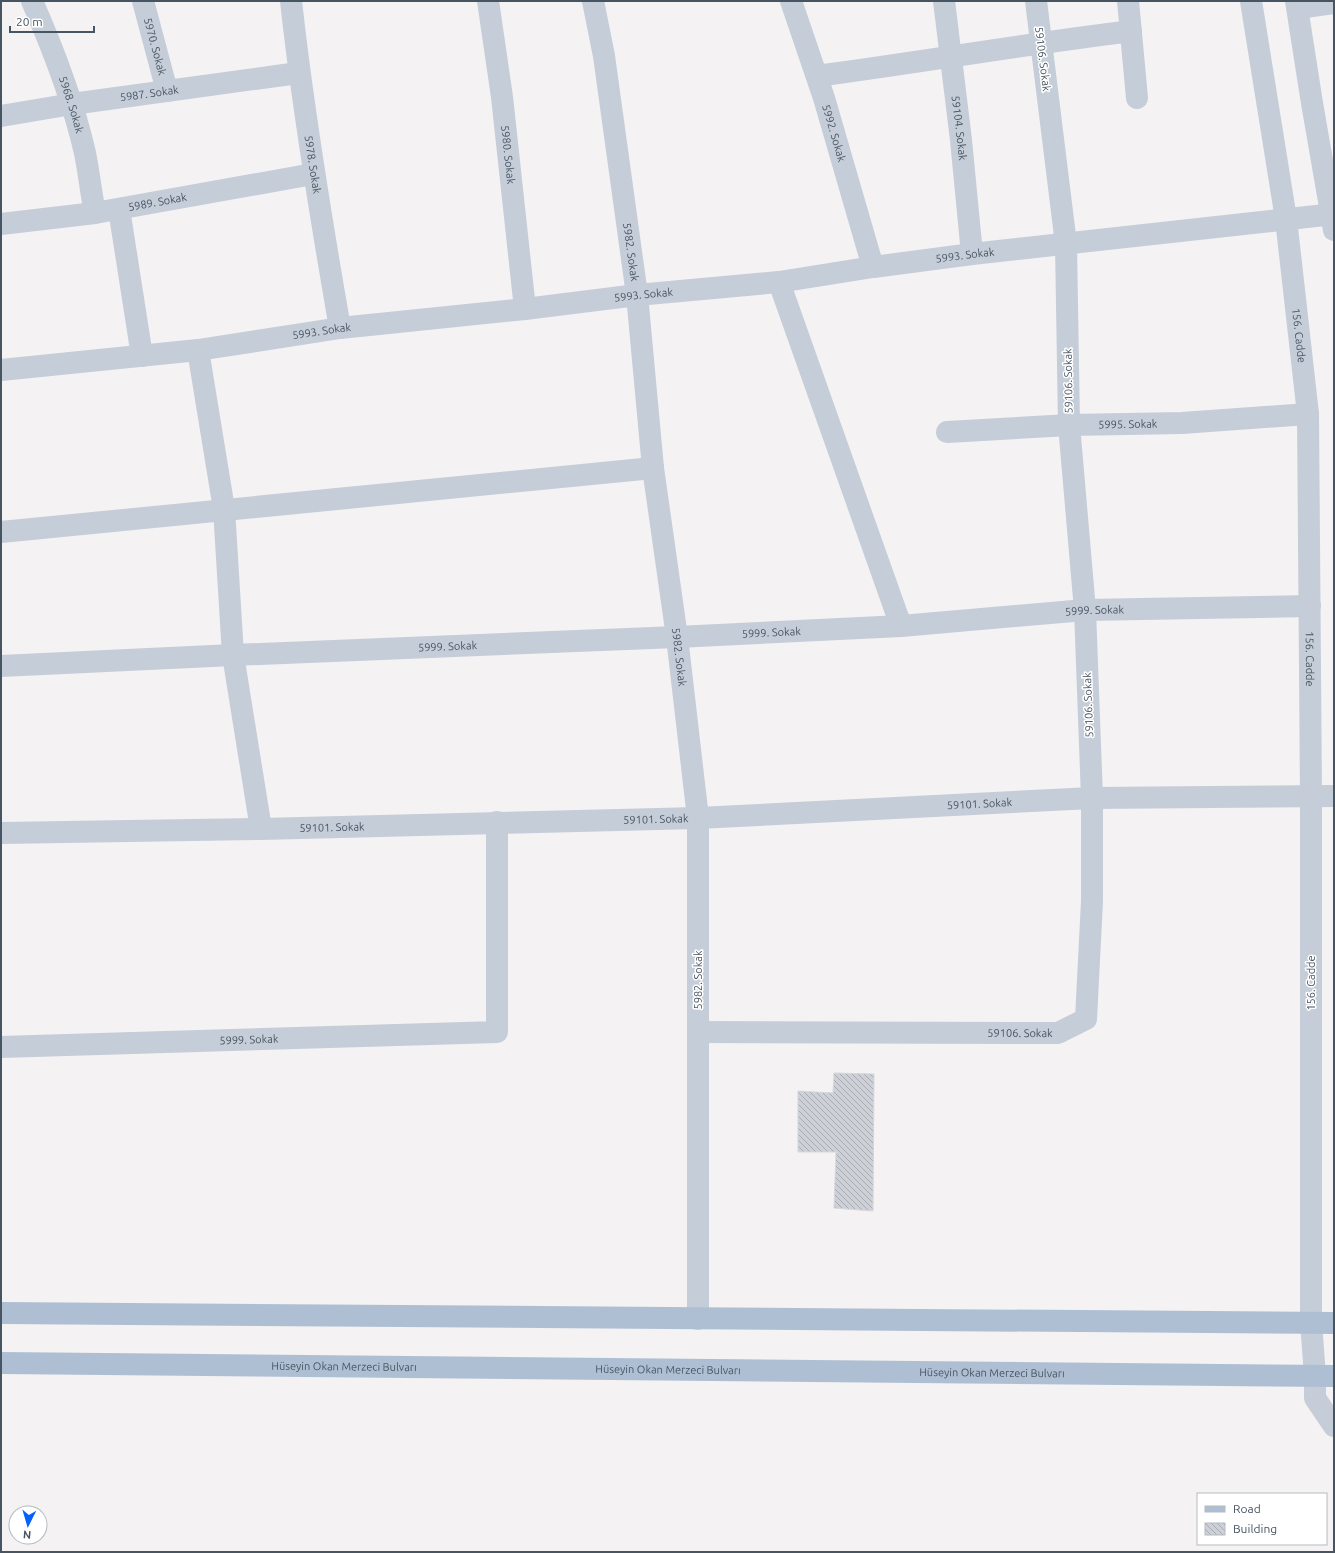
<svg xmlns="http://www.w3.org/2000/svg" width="1335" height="1553" font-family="Ubuntu,sans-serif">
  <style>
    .building { fill: url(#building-back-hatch); stroke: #d5d7de }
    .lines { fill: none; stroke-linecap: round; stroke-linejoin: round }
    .minor { stroke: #c5cdd8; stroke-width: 22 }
    .major { stroke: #afbfd3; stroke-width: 22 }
    .labels { text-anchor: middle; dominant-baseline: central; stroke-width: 3; stroke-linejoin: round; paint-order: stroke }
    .street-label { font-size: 11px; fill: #475462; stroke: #fff }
  </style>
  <defs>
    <pattern id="building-back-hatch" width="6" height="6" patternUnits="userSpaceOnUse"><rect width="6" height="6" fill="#ced0d8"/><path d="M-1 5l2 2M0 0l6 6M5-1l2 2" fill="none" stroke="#a9abb3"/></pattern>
  </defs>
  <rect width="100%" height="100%" fill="#f4f2f2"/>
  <path class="building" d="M834 1073 874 1074 873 1211 834 1208 836 1152H798V1091L833 1093Z"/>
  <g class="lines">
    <g class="minor">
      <path id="s1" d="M32 1C54 51 73 100 85 153 89 173 91 193 95 213"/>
      <path id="s2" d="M143 1 167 91"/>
      <path id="s3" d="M291 1C303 111 321 219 340 328"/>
      <path id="s4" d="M488 1 502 97 525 309"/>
      <path id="s5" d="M593 1 604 56 637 295 653 468 677 637 698 818V1319"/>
      <path id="s6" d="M791 1 824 98 873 267"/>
      <path id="s7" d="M944 1 961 140 972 254"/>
      <path d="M1128 1 1137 98"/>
      <path id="s8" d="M1251 1 1286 219 1308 414 1311 797V1322L1315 1376V1398L1334 1426"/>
      <path d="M1296 1 1312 103 1334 230"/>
      <path d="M1298 8 1334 3"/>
      <path d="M817 76C922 62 1026 44 1131 31"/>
      <path id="s9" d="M1 116 72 104 298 73"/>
      <path d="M119 209 142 356"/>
      <path id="s10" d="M1 224 95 213 313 174"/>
      <path d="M779 282 901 626"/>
      <path d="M198 350 224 509 233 655 261 829"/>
      <path id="s11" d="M1 370 198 350 340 328 525 309 637 295 779 282 873 267 972 254 1334 214"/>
      <path id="s12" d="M947 432 1069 425 1182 423 1308 414"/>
      <path d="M1 532 653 468"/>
      <path id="s13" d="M1 666 233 655 677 637 901 626 1085 610 1310 606"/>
      <path id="s14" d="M1 833 261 829 698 818 1092 798 1334 796"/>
      <path id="s15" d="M698 1032 1058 1033 1086 1019 1092 901V798L1085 610 1069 425 1066 244 1036 1"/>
      <path id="s16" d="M1 1047 497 1032V822"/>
    </g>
    <g class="major">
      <path d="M1 1313 1334 1323"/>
      <path id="s17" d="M1 1363 1334 1376"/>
    </g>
  </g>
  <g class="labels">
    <g class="street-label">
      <text stroke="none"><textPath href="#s2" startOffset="47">5970. Sokak</textPath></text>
      <text transform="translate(1043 59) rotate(83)">59106. Sokak</text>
      <text stroke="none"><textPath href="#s9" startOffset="150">5987. Sokak</textPath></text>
      <text stroke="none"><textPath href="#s1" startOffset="111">5968. Sokak</textPath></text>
      <text stroke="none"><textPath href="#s7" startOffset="128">59104. Sokak</textPath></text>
      <text stroke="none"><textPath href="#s6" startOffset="139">5992. Sokak</textPath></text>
      <text stroke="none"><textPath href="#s4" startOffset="155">5980. Sokak</textPath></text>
      <text stroke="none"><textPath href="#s3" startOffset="165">5978. Sokak</textPath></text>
      <text stroke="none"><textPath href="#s10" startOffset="158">5989. Sokak</textPath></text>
      <text stroke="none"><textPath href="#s5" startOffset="254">5982. Sokak</textPath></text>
      <text stroke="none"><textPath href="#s11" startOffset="971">5993. Sokak</textPath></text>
      <text stroke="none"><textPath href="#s11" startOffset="647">5993. Sokak</textPath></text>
      <text stroke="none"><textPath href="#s11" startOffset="323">5993. Sokak</textPath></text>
      <text stroke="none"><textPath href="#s8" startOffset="338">156. Cadde</textPath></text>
      <text transform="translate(1068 381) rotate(-91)">59106. Sokak</text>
      <text stroke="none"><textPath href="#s12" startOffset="181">5995. Sokak</textPath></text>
      <text stroke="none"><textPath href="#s13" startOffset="1095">5999. Sokak</textPath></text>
      <text stroke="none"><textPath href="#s13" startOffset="771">5999. Sokak</textPath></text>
      <text stroke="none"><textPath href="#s13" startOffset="447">5999. Sokak</textPath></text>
      <text stroke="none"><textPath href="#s5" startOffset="662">5982. Sokak</textPath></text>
      <text stroke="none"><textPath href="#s8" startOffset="662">156. Cadde</textPath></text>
      <text transform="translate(1088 705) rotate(-92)">59106. Sokak</text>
      <text stroke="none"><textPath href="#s14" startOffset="979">59101. Sokak</textPath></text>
      <text stroke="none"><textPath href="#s14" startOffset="655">59101. Sokak</textPath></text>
      <text stroke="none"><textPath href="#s14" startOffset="331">59101. Sokak</textPath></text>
      <text transform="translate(698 980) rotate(-90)">5982. Sokak</text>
      <text transform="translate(1311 983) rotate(-90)">156. Cadde</text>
      <text stroke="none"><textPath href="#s15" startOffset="322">59106. Sokak</textPath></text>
      <text stroke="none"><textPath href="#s16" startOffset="248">5999. Sokak</textPath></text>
      <text stroke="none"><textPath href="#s17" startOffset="343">Hüseyin Okan Merzeci Bulvarı</textPath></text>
      <text stroke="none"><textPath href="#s17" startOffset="667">Hüseyin Okan Merzeci Bulvarı</textPath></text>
      <text stroke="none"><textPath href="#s17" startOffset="991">Hüseyin Okan Merzeci Bulvarı</textPath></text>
    </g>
  </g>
  <rect width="1335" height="1553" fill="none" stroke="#475462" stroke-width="4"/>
  <rect x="1197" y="1493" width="130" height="52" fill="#ffffff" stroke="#b5bbc0"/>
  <rect x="1205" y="1506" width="20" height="6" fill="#afbfd3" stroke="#b5bbc0"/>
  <text x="1233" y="1513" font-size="12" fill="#475462">Road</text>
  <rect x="1205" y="1523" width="20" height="12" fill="url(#building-back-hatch)" stroke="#b5bbc0"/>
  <text x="1233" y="1533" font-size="12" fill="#475462">Building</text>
  <g transform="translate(28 1525) rotate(185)"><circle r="19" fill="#ffffff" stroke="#b5bbc0"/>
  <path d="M0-3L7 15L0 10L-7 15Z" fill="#0460fc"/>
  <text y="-6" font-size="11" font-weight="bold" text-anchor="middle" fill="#475462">N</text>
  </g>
  <path d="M10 26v6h84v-6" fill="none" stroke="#475462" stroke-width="2"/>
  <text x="16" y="26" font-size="12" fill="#475462" stroke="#ffffff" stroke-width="3" paint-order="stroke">20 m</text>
</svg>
